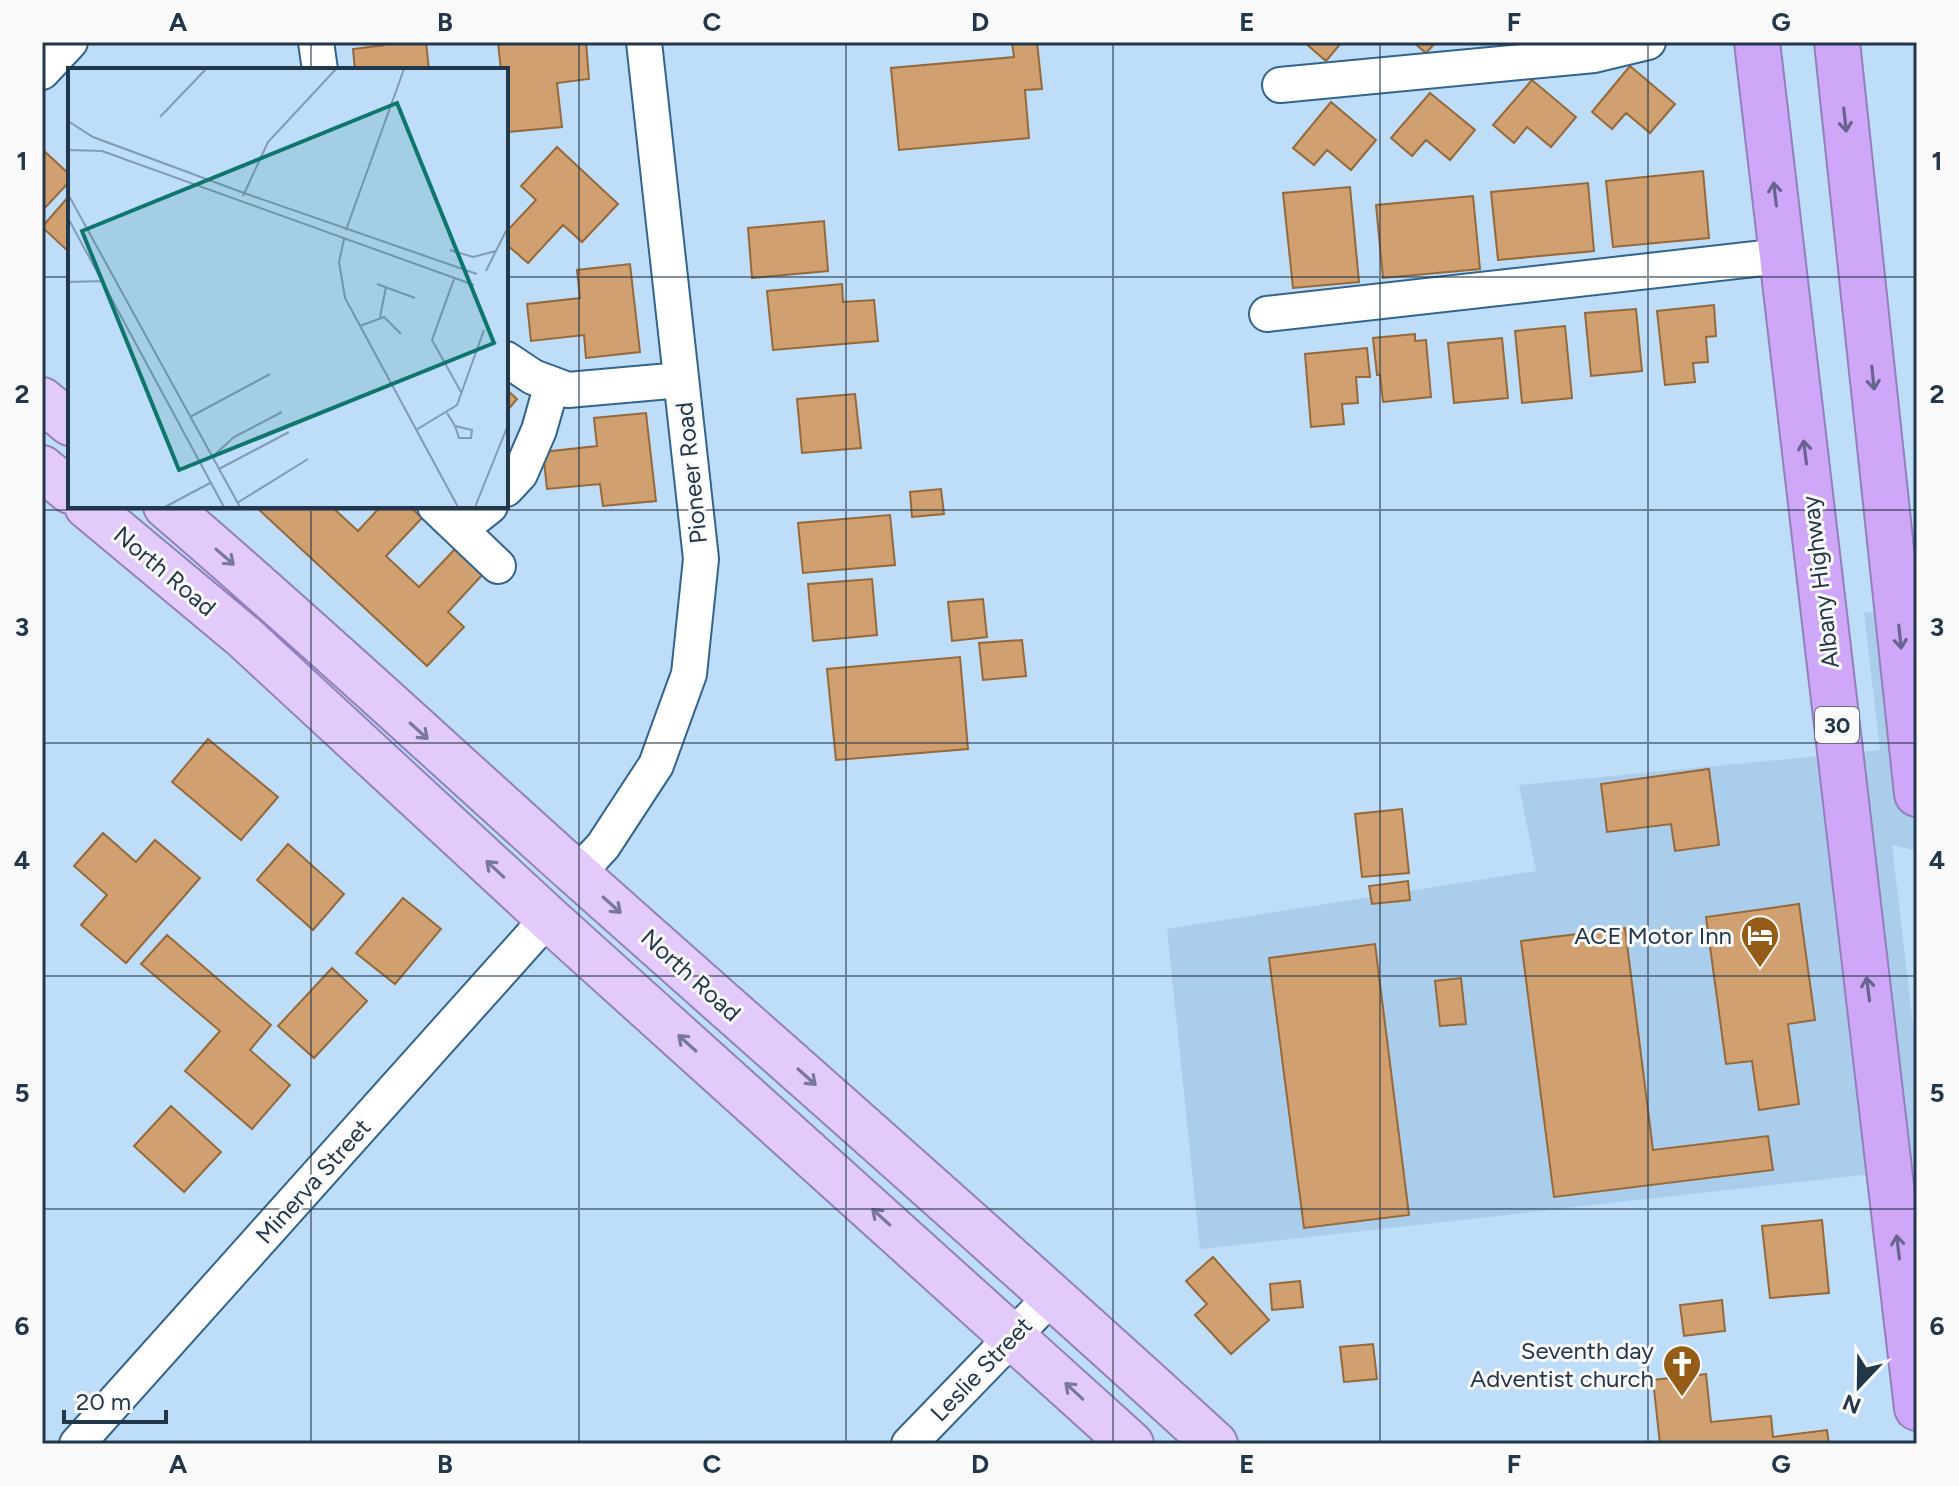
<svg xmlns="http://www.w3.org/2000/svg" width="1959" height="1486" font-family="Figtree,sans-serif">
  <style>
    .built { fill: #abcdec }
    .building { fill: #d0a071; stroke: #95693a; stroke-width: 2 }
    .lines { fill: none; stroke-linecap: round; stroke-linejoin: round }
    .minor-casing { stroke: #33648d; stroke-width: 38 }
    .major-casing { stroke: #9280bb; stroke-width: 48 }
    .highway-casing { stroke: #9280bb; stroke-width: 48 }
    .minor { stroke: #fff; stroke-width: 34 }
    .major { stroke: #e2cafb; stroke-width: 44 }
    .highway { stroke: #cea7f8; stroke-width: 44 }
    .oneway { stroke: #676490 }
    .oneway2 { stroke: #78799a }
    .grid { fill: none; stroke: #22374a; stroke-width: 2; stroke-opacity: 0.55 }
    .labels { text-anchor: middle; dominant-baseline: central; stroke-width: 6; stroke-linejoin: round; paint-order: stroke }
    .shield { fill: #fafafa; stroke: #63727f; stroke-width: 2 }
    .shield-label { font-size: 22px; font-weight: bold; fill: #22374a }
    .street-label { font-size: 24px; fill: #22374a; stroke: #fafafa }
    .poi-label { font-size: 24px; fill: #22374a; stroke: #fafafa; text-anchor: end }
    .inset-road { fill: none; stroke: #809bb3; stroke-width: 2 }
    .view { fill: #0f766e; fill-opacity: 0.15; stroke: #0f766e; stroke-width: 4 }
    .inset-edge { fill: none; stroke: #22374a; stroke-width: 4 }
    .neatline { fill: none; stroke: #22374a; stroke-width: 3 }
    .grid-label { font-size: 26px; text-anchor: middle; font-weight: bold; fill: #22374a }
  </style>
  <rect width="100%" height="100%" fill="#beddf9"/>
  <path class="built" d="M1917 606V851L1892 845 1917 1058V1169L1200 1249 1167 929 1536 871 1519 785 1880 750 1864 613Z"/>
  <path class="building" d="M384 42H426L429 70H355L353 49 384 45Z
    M498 42H586L589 79 557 83 562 127 508 132 506 70H501Z
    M1012 42H1037L1042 89 1025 90 1029 138 899 150 891 68 1014 57Z
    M1304 42H1342L1326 61Z
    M1413 42H1436L1426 53Z
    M1630 66 1675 104 1650 133 1626 113 1612 129 1592 112Z
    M1532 80 1576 117 1551 147 1527 127 1514 143 1493 125Z
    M1430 93 1475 130 1450 160 1426 140 1412 156 1391 138Z
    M1331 102 1376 140 1351 170 1327 150 1314 165 1293 148Z
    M557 147 618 204 582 242 563 225 528 263 506 244V232L536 200 521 186Z
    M42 149 70 175V181L42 211Z
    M1703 171 1709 238 1613 247 1606 181Z
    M1588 183 1594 251 1498 260 1491 192Z
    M1350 187 1359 282 1293 288 1283 193Z
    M70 195V253L42 227Z
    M1473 196 1480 269 1383 278 1376 205Z
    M824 221 828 271 752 278 748 228Z
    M630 264 640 352 586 358 584 335 531 341 527 304 580 298 577 270Z
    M842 284 843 302 874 300 878 341 773 350 767 291Z
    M1714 305 1716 336 1706 337 1708 362 1693 363 1695 382 1665 385 1657 311Z
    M1636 309 1642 371 1591 376 1585 313Z
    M1565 326 1572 398 1522 403 1515 331Z
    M1415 334V341L1426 340 1431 397 1383 402 1380 375H1377L1373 338Z
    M1502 338 1508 398 1454 403 1448 343Z
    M1367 348 1370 377H1356L1358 403 1342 404 1344 424 1311 427 1305 354Z
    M506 389 517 399 506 412Z
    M855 394 861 448 802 453 797 399Z
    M646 413 656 501 603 506 600 484 547 489 543 452 597 446 594 418Z
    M941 489 944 514 912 517 910 492Z
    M255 506H331L358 531 381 506H409L422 518 386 556 419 587 455 549 483 574 448 612 464 627 427 666Z
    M890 515 895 565 803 573 798 523Z
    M872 579 877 635 813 641 808 584Z
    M983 599 987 637 952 641 948 602Z
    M1022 640 1026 676 983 680 979 643Z
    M960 657 968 749 836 760 827 669Z
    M208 739 278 797 241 840 172 782Z
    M1709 769 1719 845 1675 851 1671 824 1607 832 1601 784Z
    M1402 809 1409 873 1362 877 1355 814Z
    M103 833 136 862 155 840 200 878 126 963 81 925 107 895 74 866Z
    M288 844 344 894 313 930 257 880Z
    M1408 881 1410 900 1372 904 1369 886Z
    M403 898 441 929 395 984 356 953Z
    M1799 904 1815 1020 1788 1024 1799 1104 1759 1110 1752 1061 1726 1064 1706 917Z
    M1625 928 1653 1150 1768 1136 1773 1170 1554 1197 1521 941Z
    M167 935 271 1025 250 1050 290 1085 252 1129 185 1071 220 1031 141 964Z
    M1375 944 1409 1215 1304 1228 1269 958Z
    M332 968 367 1001 314 1058 278 1026Z
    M1461 978 1466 1024 1440 1026 1435 981Z
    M171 1106 221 1152 184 1192 134 1146Z
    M1822 1220 1829 1293 1770 1298 1762 1226Z
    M1213 1257 1269 1320 1231 1354 1195 1315 1207 1304 1186 1281Z
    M1300 1281 1303 1307 1272 1310 1270 1284Z
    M1722 1300 1725 1331 1684 1336 1680 1305Z
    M1373 1344 1377 1379 1344 1382 1340 1347Z
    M1706 1374 1711 1422 1771 1416 1773 1437 1827 1430 1829 1444H1660L1653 1380Z"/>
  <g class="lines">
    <defs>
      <path id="minor" d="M316 42 320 70
        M42 72 70 42
        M1280 85 1594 55 1648 42
        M1267 314 1782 256
        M506 359 533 377 568 390 681 380
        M506 489 520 474 539 430 552 384
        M435 506 498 566
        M461 529 490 506
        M577 874 603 846 656 765 689 674 701 559 644 42
        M77 1444 548 918
        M909 1444 1053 1295"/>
      <path id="major" d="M42 400 70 423
        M42 468 70 491
        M87 506 243 636 548 918 1131 1444
        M166 506C306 626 440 751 577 874 790 1064 1005 1251 1215 1444"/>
      <path id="highway" d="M1757 42 1917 1408
        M1837 42 1917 794"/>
    </defs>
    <use href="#minor" class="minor-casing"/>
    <use href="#major" class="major-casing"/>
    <use href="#highway" class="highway-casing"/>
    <use href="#minor" class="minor"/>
    <use href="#major" class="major"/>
    <use href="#highway" class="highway"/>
  </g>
  <defs><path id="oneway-shaft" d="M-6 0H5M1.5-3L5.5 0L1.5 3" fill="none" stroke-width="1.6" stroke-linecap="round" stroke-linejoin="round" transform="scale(2)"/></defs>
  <g class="oneway">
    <use href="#oneway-shaft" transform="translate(1845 120) rotate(84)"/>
    <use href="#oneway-shaft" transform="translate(1775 194) rotate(-97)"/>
    <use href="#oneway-shaft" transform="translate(1873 378) rotate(84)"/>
    <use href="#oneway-shaft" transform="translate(1805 452) rotate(-97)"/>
    <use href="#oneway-shaft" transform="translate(1900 637) rotate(84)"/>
    <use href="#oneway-shaft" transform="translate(1868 989) rotate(-97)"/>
    <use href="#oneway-shaft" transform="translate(1898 1247) rotate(-97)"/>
  </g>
  <g class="oneway2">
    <use href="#oneway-shaft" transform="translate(225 557) rotate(41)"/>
    <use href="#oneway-shaft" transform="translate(419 731) rotate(42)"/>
    <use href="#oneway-shaft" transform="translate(495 869) rotate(-137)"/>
    <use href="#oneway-shaft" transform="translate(612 905) rotate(42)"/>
    <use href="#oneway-shaft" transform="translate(687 1043) rotate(-138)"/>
    <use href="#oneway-shaft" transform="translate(807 1077) rotate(42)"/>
    <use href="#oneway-shaft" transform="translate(881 1217) rotate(-138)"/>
    <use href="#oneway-shaft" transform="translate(1074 1391) rotate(-137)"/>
  </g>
  <path class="grid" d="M311 42V70M579 42V1444M846 42V1444M1113 42V1444M1380 42V1444M1648 42V1444M42 277H70M506 277H1917M311 506V1444M42 510H1917M42 743H1917M42 976H1917M42 1209H1917"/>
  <defs>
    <symbol id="hotel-pin" viewBox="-11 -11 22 30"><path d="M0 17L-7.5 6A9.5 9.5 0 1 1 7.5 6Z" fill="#945c16" stroke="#fafafa"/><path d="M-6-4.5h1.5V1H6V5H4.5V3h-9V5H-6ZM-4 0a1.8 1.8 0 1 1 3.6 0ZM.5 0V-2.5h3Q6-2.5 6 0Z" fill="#fff"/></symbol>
    <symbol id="church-pin" viewBox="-11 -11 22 30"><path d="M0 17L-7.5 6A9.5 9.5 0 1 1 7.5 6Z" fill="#945c16" stroke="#fafafa"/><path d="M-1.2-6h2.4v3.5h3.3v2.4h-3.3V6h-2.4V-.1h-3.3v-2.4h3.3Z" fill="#fff"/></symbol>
  </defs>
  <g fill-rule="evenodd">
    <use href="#hotel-pin" x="1738" y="913" width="44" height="60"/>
    <use href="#church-pin" x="1660" y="1342" width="44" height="60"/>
  </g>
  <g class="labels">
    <rect class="shield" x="1815" y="707" width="44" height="36" rx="6"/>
    <g class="shield-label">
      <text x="1837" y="725">30</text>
    </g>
    <g class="street-label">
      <text transform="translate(691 473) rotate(-96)">Pioneer Road</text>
      <text transform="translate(165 571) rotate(40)">North Road</text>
      <text transform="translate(1820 582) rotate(-97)">Albany Highway</text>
      <text transform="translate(691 975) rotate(42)">North Road</text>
      <text transform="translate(313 1181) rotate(-48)">Minerva Street</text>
      <text transform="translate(981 1369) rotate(-46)">Leslie Street</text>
    </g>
    <g class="poi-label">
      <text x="1732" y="935">ACE Motor Inn</text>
      <text x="1654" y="1350">Seventh day<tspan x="1654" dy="28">Adventist church</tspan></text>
    </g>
  </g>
  <g transform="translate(68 68)">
    <rect width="440" height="440" fill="#beddf9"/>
    <path class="inset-road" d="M92 49 138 1M0 53 25 69 176 125 409 206M0 82 34 83 406 217M0 126 172 439M175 128 200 74 268 1M0 150 156 439M278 162 336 1M276 171 271 194 277 230 390 439M382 182 405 189 428 183M418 203 440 159M386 211 364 272 393 324M0 214 34 213M309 216 347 230M312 249 318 219M292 258 316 249 333 266M379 345 387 358 404 362 403 370H391L387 358M122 349 202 306M348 362 389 337 416 262M144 389 166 369 214 344M151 401 221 364M169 435 240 391M97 439 142 415M407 439 440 357"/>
    <path class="view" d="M329 35 426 275 111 402 14 163Z"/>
    <rect width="440" height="440" class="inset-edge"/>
  </g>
  <rect width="1959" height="1486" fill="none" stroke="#fafafa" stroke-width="88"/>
  <g transform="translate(1859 1386) rotate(202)" stroke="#fafafa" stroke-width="6" paint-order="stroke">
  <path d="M0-6L14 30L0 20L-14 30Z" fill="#22374a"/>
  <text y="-12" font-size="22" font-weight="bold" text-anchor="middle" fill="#22374a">N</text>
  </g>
  <path d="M64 1410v12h102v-12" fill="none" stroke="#22374a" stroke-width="4"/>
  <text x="76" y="1410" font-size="24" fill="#22374a" stroke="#fafafa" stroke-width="6" paint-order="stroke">20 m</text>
  <rect x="44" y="44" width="1871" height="1398" class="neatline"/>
  <g class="grid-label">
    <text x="178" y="31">A</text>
    <text x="445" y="31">B</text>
    <text x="712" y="31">C</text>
    <text x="980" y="31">D</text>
    <text x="1247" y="31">E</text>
    <text x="1514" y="31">F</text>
    <text x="1781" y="31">G</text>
    <text x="22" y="170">1</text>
    <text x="1937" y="170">1</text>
    <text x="22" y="403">2</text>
    <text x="1937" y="403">2</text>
    <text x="22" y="636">3</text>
    <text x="1937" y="636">3</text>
    <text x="22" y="869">4</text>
    <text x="1937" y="869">4</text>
    <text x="22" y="1102">5</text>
    <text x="1937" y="1102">5</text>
    <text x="22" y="1335">6</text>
    <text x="1937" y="1335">6</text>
    <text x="178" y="1473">A</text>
    <text x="445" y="1473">B</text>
    <text x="712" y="1473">C</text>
    <text x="980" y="1473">D</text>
    <text x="1247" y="1473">E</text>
    <text x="1514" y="1473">F</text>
    <text x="1781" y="1473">G</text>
  </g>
</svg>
